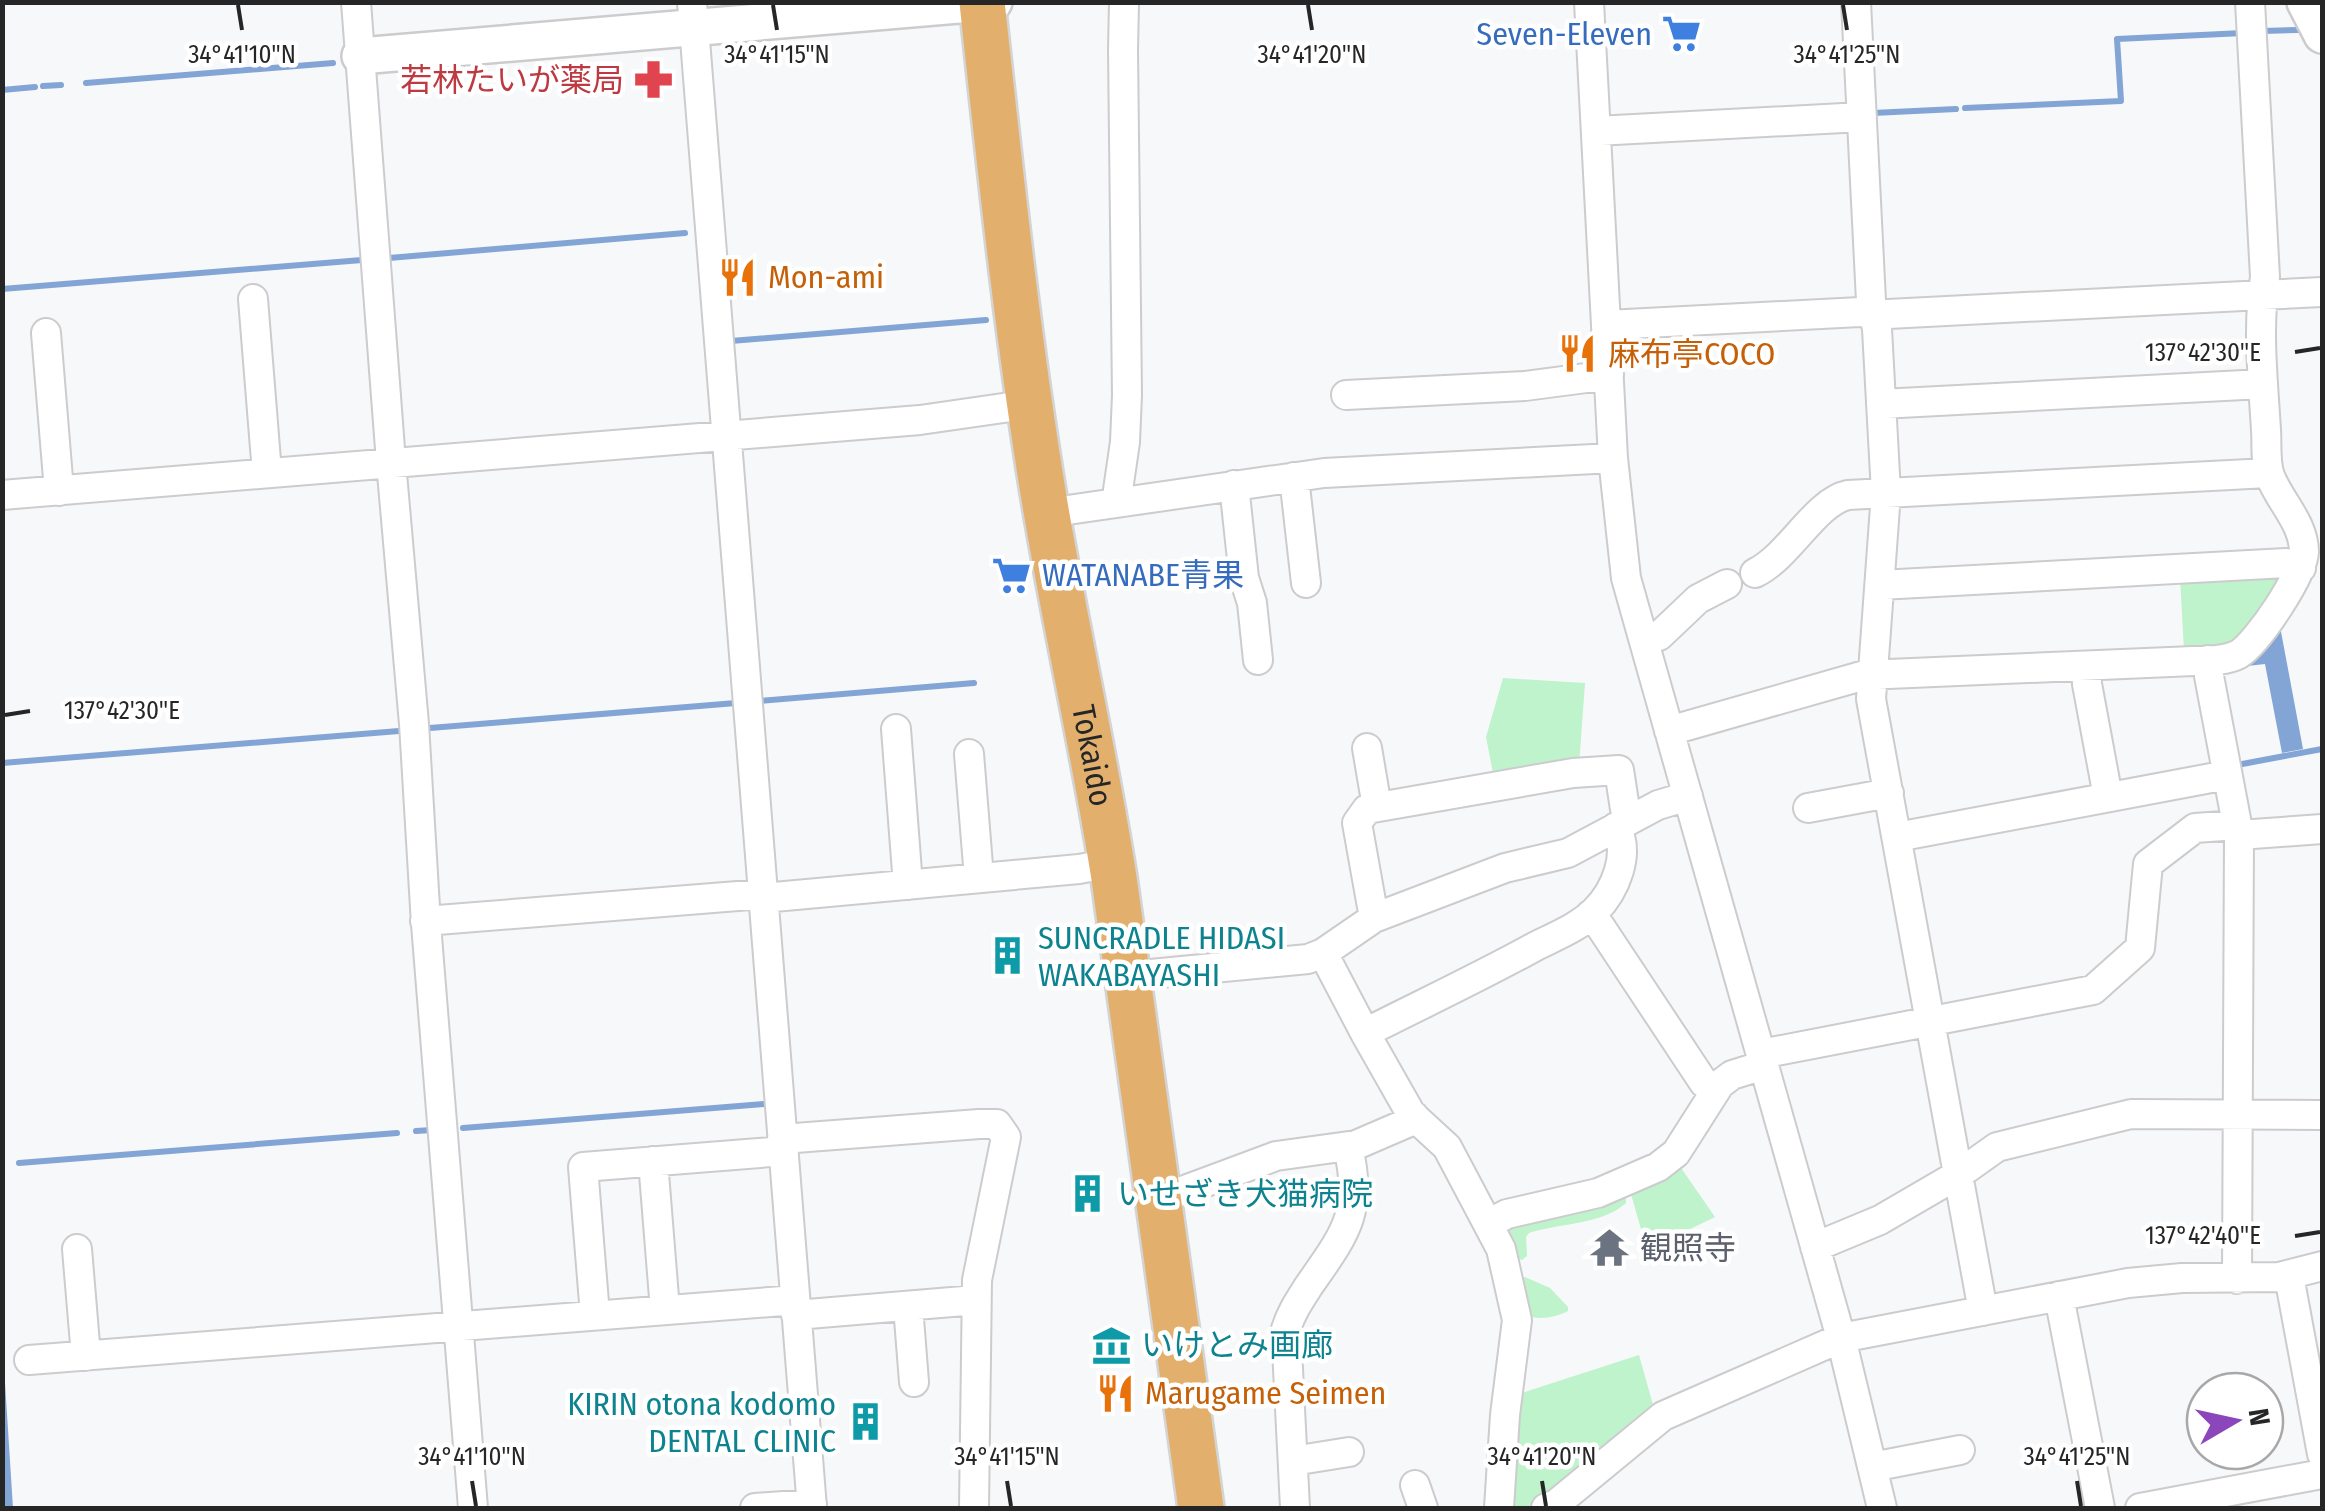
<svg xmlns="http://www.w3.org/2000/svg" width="2325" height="1511" font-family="'Fira Sans Condensed','Noto Sans JP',sans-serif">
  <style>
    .green { fill: #bef3cc }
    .water { fill: #83a5d5 }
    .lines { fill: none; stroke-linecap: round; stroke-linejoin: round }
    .stream { stroke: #83a5d5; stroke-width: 6 }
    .minor-casing { stroke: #ccccce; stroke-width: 32 }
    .tertiary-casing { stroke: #ccccce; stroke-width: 40 }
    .trunk-casing { stroke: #d4d4d4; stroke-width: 50 }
    .minor { stroke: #fff; stroke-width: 28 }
    .tertiary { stroke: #fff; stroke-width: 35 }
    .trunk { stroke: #e2b06c; stroke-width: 45 }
    .ticks { fill: none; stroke: #262627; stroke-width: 4 }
    .labels { text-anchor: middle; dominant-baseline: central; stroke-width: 9; stroke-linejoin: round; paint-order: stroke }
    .shop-label { font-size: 32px; fill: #366cbe; stroke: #fff; text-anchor: end }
    .health-label { font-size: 32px; fill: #be3a42; stroke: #fff; text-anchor: end }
    .food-label { font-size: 32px; fill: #c56008; stroke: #fff; text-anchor: start }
    .street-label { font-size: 32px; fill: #262627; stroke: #fff }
    .culture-label { font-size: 32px; fill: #0d838f; stroke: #fff; text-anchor: start }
    .worship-label { font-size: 32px; fill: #5b616d; stroke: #fff; text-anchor: start }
    .ticks-label { font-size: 25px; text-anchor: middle; fill: #262627; stroke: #fff; stroke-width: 9; stroke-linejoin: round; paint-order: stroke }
  </style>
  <rect width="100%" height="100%" fill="#f7f8f9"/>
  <path class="green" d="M2280 572 2284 579 2236 644 2184 651 2180 577Z
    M1503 678 1585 683 1579 766 1493 773 1486 737Z
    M1677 1162 1715 1217 1647 1250 1629 1187Z
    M1622 1194 1626 1198V1203C1602 1225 1559 1223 1529 1233L1526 1237 1527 1256 1522 1260 1516 1258 1509 1227Z
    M1525 1277 1550 1288 1568 1307V1311C1556 1317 1539 1321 1527 1315L1520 1280Z
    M1639 1355 1655 1412 1551 1497 1524 1508H1503L1512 1396Z"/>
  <path class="water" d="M2279 621 2303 749 2282 753 2265 664 2247 666Z
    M3 1351 13 1508H3Z"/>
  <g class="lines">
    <path class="stream" d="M2262 31 2298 30
      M86 83 333 63
      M43 86 61 85
      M2 90 35 87
      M1965 108 2121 101 2117 39 2243 33
      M1873 113 1956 109
      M389 258 685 233
      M2 289 362 260
      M731 341 986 320
      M759 701 974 683
      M430 728 736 703
      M2 763 399 731
      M2237 765 2322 749
      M463 1128 764 1104
      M416 1131 432 1130
      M19 1163 397 1133"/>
    <defs>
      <path id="minor" d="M356 2 391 462 414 724 426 924 473 1508
        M692 2 812 1508
        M1589 2 1613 458 1626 578 1841 1338 1882 1508
        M1856 2 1871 301 1877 329 1886 493 1871 699 1983 1311
        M1596 131 1862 117
        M253 299 267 473
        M1607 325 1860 312 1888 314 2322 292
        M46 333 59 491
        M1346 395 1525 386 1609 375
        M1881 404 2263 384
        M1294 477 1306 583
        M1234 485 1244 578 1252 603 1258 660
        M2 495 920 420 1031 404
        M1119 501 1118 490 1125 442 1127 395 1123 50 1124 2
        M1047 513 1324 473 1613 458
        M1755 573C1790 556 1815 502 1848 495L2268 473
        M1880 585 2286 563 2301 568
        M1644 640 1659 636 1698 599 1727 584
        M2208 660 2209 676 2239 835 2237 1279
        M2086 666 2087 684 2108 797
        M896 729 908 885
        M1669 731 1865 675 2217 660C2225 659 2232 658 2239 654 2258 642 2303 575 2304 552 2304 523 2280 502 2270 476 2265 463 2267 444 2266 430 2263 379 2257 328 2265 277L2250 2
        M1367 748 1377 807
        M969 754 979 878
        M1808 808 1889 793
        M2239 835 2322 829
        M1897 837 2227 775
        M763 898 1079 869 1112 863
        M1590 915 1600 926 1704 1083 1715 1090
        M1374 918 1357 823 1367 809 1573 773 1619 770 1625 809 1631 819
        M425 921 763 894
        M1323 953 1365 1033 1411 1114 1447 1147 1501 1249 1517 1320 1505 1415 1499 1508
        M1130 976 1308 959 1323 953 1374 918 1505 868 1568 853 1658 805 1688 796
        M1365 1033C1422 1004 1480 977 1536 946 1556 936 1579 927 1595 911 1615 891 1631 854 1616 827
        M1761 1054 2093 990 2140 948 2148 864 2195 828 2237 825
        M782 1139 979 1124H997L1006 1137 977 1280 974 1508
        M653 1161 665 1310
        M1159 1194 1182 1191 1276 1156 1356 1145 1407 1123 1414 1116
        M1488 1224 1507 1214 1598 1193 1658 1167 1676 1153 1720 1084 1732 1075 1764 1065
        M1815 1247 1880 1220 1959 1174 1997 1147 2131 1114 2322 1115
        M77 1249 86 1356
        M2289 1276 2322 1454
        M2059 1296 2100 1508
        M908 1306 914 1382
        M595 1315 583 1167 784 1151
        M796 1315 976 1300
        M29 1360 795 1300
        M1293 1461 1349 1452
        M1872 1467 1960 1450
        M1415 1485 1423 1508
        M755 1508 812 1504
        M1295 1508 1286 1329C1291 1313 1299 1301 1308 1287 1344 1235 1364 1213 1348 1147
        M1546 1508 1556 1504 1663 1416 1841 1338 2128 1283 2182 1278 2279 1277 2322 1266
        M2140 1508 2322 1474"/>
      <path id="tertiary" d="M2305 2 2322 35
        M360 56 994 2"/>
      <g id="trunk">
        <path id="s1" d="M982 2C1000 168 1017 334 1044 498 1065 625 1094 751 1114 878L1201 1508"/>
      </g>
    </defs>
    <use href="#minor" class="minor-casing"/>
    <use href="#tertiary" class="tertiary-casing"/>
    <use href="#trunk" class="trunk-casing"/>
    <use href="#minor" class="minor"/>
    <use href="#tertiary" class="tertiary"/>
    <use href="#trunk" class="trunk"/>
  </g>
  <path class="ticks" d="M238 5 242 30M773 5 777 30M1308 5 1312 30M1843 5 1847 30M2295 352 2320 348M5 715 30 711M2295 1236 2320 1232M472 1481 476 1506M1007 1481 1011 1506M1542 1481 1546 1506M2077 1481 2081 1506"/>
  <defs>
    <symbol id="supermarket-bare" viewBox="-9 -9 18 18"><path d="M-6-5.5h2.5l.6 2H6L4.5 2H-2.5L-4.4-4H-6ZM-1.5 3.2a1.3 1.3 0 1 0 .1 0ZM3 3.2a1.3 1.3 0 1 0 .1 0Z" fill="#3f7fe0" stroke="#fff" stroke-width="2.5" paint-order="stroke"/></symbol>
    <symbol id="pharmacy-bare" viewBox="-9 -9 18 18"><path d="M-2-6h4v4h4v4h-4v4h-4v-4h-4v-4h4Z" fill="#e0444e" stroke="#fff" stroke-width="2.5" paint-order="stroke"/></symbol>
    <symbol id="restaurant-bare" viewBox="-9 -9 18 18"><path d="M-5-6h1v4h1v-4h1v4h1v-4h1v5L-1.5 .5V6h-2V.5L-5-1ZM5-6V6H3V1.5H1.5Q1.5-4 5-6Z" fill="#e8710a" stroke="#fff" stroke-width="2.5" paint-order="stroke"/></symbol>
    <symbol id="building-bare" viewBox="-9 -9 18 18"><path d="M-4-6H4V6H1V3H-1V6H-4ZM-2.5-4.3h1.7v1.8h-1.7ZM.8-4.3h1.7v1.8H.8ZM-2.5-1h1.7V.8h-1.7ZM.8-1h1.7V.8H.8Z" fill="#0f9aa8" stroke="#fff" stroke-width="2.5" paint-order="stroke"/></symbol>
    <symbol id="temple-bare" viewBox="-9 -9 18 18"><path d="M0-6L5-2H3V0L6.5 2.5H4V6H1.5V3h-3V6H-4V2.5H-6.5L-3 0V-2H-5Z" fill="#6b7280" stroke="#fff" stroke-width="2.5" paint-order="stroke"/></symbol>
    <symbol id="museum-bare" viewBox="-9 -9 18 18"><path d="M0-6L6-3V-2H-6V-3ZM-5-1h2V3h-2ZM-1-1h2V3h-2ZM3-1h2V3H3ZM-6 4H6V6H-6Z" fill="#0f9aa8" stroke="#fff" stroke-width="2.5" paint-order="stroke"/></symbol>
  </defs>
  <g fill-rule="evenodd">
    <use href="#supermarket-bare" x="1654" y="6" width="55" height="55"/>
    <use href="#pharmacy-bare" x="626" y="52" width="55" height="55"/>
    <use href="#restaurant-bare" x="710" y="250" width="55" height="55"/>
    <use href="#restaurant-bare" x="1550" y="326" width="55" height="55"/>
    <use href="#supermarket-bare" x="984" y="548" width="55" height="55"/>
    <use href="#building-bare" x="980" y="928" width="55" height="55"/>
    <use href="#building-bare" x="1060" y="1166" width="55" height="55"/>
    <use href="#temple-bare" x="1582" y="1220" width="55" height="55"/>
    <use href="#museum-bare" x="1084" y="1318" width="55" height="55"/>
    <use href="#restaurant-bare" x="1088" y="1366" width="55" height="55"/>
    <use href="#building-bare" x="838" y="1394" width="55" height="55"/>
  </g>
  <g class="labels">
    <g class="shop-label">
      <text x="1652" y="34">Seven-Eleven</text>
      <text x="1042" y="575" text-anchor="start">WATANABE青果</text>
    </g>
    <g class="health-label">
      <text x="624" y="80">若林たいが薬局</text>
    </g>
    <g class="food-label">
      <text x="768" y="277">Mon-ami</text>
      <text x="1608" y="354">麻布亭COCO</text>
      <text x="1145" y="1393">Marugame Seimen</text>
    </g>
    <g class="street-label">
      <text stroke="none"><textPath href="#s1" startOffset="762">Tokaido</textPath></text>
    </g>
    <g class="culture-label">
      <text x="1038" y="938">SUNCRADLE HIDASI<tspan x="1038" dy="37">WAKABAYASHI</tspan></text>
      <text x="1117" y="1194">いせざき犬猫病院</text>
      <text x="1141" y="1345">いけとみ画廊</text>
      <text x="836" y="1404" text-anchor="end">KIRIN otona kodomo<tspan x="836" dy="37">DENTAL CLINIC</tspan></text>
    </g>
    <g class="worship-label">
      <text x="1640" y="1248">観照寺</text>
    </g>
  </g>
  <g class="ticks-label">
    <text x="242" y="63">34°41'10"N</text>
    <text x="777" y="63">34°41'15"N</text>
    <text x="1312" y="63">34°41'20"N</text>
    <text x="1847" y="63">34°41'25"N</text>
    <text x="2203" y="361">137°42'30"E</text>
    <text x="122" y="719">137°42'30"E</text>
    <text x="2203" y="1244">137°42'40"E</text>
    <text x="472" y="1465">34°41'10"N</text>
    <text x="1007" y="1465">34°41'15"N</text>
    <text x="1542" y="1465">34°41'20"N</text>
    <text x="2077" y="1465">34°41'25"N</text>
  </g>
  <rect width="2325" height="1511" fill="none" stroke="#262627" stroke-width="10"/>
  <g transform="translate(2235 1421) rotate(81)"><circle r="48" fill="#ffffff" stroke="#a8a8a9" stroke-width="2.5"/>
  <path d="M0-8L18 38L0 25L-18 38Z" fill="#8a46ba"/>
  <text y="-15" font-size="28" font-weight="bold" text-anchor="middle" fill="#262627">N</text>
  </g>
</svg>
